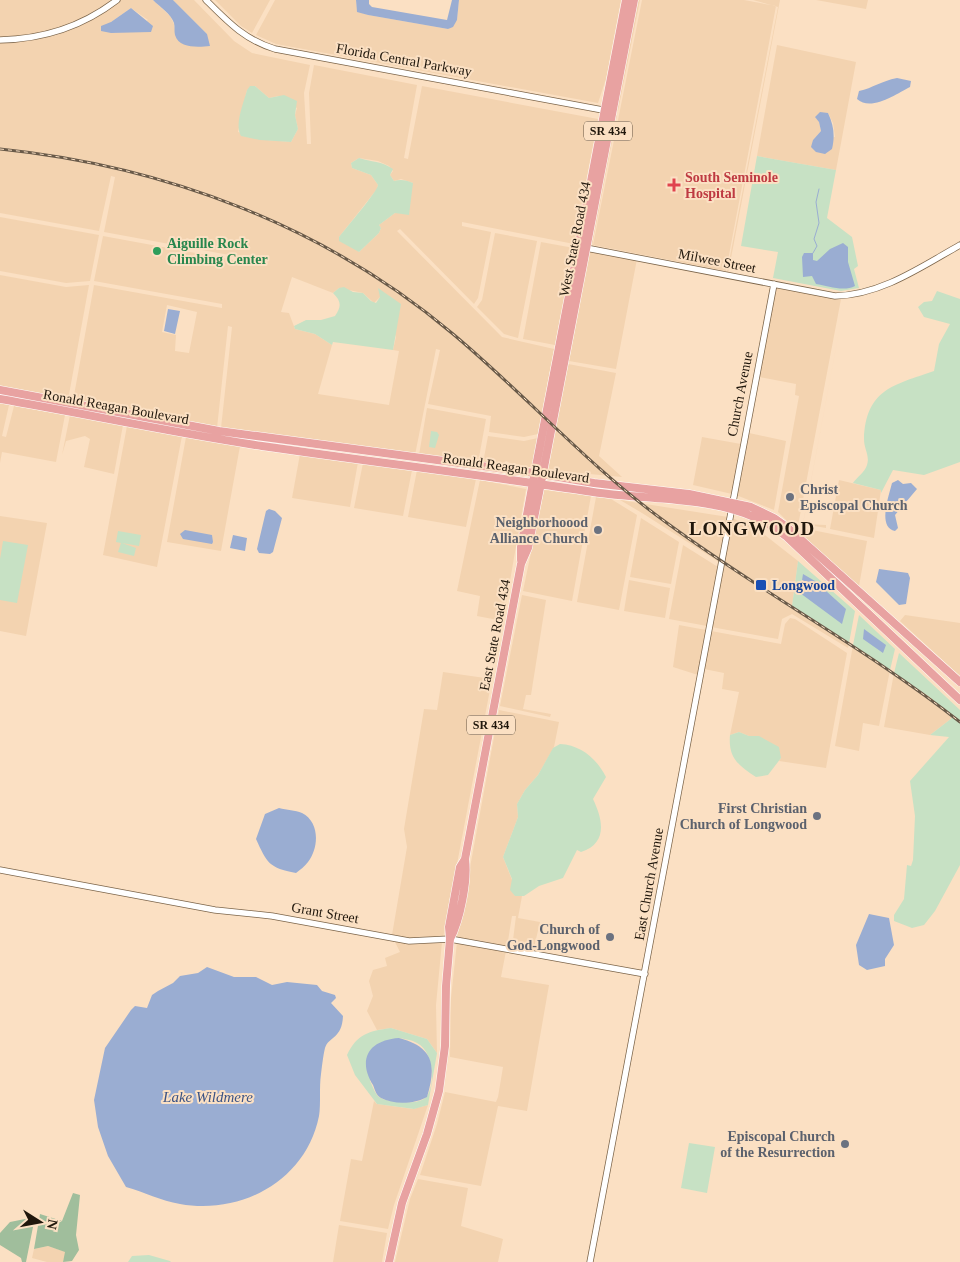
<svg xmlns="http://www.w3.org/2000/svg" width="960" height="1262" font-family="'Times New Roman',serif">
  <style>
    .built { fill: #f3d3b0; fill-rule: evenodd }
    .green { fill: #c7e1c4; fill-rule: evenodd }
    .forest { fill: #a0be9c }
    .water { fill: #9aadd2 }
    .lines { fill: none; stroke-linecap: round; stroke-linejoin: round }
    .stream { stroke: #9aadd2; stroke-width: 1 }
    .minor-casing { stroke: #7c654a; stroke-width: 7 }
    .major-casing { stroke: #fff; stroke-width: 9 }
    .minor { stroke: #fff; stroke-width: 5.5 }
    .major { stroke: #e8a2a1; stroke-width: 8 }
    .rail-casing { stroke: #695a49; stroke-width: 3 }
    .rail { stroke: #fbe0c3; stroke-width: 1; stroke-dasharray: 4; stroke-linecap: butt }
    .health-dot { fill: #e0444e; stroke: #fbe0c3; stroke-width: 2 }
    .leisure-dot { fill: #2e9e5b; stroke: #fbe0c3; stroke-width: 2 }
    .worship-dot { fill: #6b7280; stroke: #fbe0c3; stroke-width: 2 }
    .transit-dot { fill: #1a4fb4; stroke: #fbe0c3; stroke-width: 2 }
    .labels { text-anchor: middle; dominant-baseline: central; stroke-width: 4; stroke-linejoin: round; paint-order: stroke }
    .shield { fill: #fbe0c3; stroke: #625343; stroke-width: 1 }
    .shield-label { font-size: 12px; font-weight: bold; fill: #20170c }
    .street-label { font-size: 14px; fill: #20170c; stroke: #fbe0c3 }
    .health-label { font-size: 14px; font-weight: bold; fill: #be3a42; stroke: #fbe0c3; text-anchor: start }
    .leisure-label { font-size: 14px; font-weight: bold; fill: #27864d; stroke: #fbe0c3; text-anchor: start }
    .worship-label { font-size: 14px; font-weight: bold; fill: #5b616d; stroke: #fbe0c3; text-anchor: end }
    .transit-label { font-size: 14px; font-weight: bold; fill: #164399; stroke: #fbe0c3; text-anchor: start }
    .water-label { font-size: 15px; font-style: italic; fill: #3a5284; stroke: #fbe0c3 }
    .district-label { font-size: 19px; font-weight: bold; letter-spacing: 1px; fill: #20170c; stroke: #fbe0c3 }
  </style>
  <rect width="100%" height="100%" fill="#fbe0c3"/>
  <path class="built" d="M0 0H113L81 20 46 34 0 38Z
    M120 0H153L170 16 174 24 176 37 207 34 173 0H194L234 41 252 53 310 65 304 93 307 144H311L309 93 314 65 417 85 404 158 408 159 422 86 598 119 574 244 462 222V226L491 232 478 298 474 304 400 229 397 231 502 337 554 349 538 434 524 437 489 432 491 416 428 404 440 350 436 349 415 455 221 428 232 327 228 326 217 428 73 401 94 285 222 308V304L94 281 103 236 250 263 251 259 104 232 115 177 111 176 99 231 0 213V42L32 40 58 35 100 15ZM131 8 148 20 123 32 111 33V22ZM255 86 269 98 278 96 297 108 295 115 298 129 291 142 267 140 238 132 247 90ZM359 158 378 161 389 166 393 171 390 175 394 181 401 179 413 183 395 213 379 225 381 228 379 233 359 252 339 237 377 189 378 185 371 175 352 168 351 163ZM292 277 333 293 339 288 363 293 374 303 380 297 396 337 393 350 399 351 389 405 318 394 332 345 315 334 295 329 289 313 281 312ZM167 305 197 312 189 353 175 351 176 335 162 332Z
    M215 0H270L252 33 241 26Z
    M275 0H356L357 11 368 15 448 29 457 20 459 0H621L606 79 598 103 276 44 256 35Z
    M637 0H640L618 111 616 110Z
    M642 0H744L776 6 726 271 593 245Z
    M753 0H780L728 274 591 246 615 114 617 115 592 246 727 272 778 7Z
    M816 0H868L866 9Z
    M777 45 856 62 836 170 757 156ZM828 113 833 123 835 137 813 140 821 131 819 122Z
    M0 217 99 235 90 281 66 283 0 271Z
    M495 233 537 241 518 338 504 334 477 307 482 300Z
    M541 242 574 248 555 345 523 339Z
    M590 250 637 259 616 369 569 361Z
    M0 275 66 287 89 285 68 400 0 388Z
    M776 287 841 299 797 531 778 512 799 396 795 395 796 384 759 377Z
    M844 305 803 524 826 525V528L808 525 807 529 867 541 859 586 801 534Z
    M568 364 616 373 599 456 622 477 557 471 547 468Z
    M0 403 9 405 2 436 6 437 14 406 65 415 56 462 2 452 0 463Z
    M427 408 486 419 478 463 419 455Z
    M70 415 123 425 114 474 84 467 90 439 85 436 66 441 62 455Z
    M127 426 182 436 157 567 103 555Z
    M749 433 786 441 774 510 736 495 745 444 747 445Z
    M488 436 524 441 538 438 533 467 520 468 506 461 503 464 505 466 483 463Z
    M186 437 240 446 221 551 167 542Z
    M702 437 741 444 732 494 693 485Z
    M300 454 358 462 350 507 292 498Z
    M363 463 412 470 403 516 354 508Z
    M417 470 476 479 466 527 408 517Z
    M480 480 526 489 503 621 477 616 480 596 457 591Z
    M839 480 881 490 874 538 830 529Z
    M544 490 591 496 572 601 523 591Z
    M596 497 611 499 637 515 619 610 577 602Z
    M620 500 728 517 719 562 642 513Z
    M0 516 47 523 26 636 0 631Z
    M641 518 679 542 671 584 630 577Z
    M732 518 756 528 798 561 792 606 849 643 848 648 792 614 782 619 778 639 711 627Z
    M683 545 718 567 707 626 669 619Z
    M629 580 670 588 665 618 624 611Z
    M522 595 546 600 531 695H526L523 709 551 714 550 717 500 706Z
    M905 615 960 623V676L900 621Z
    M790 618 795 619 847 653 826 768 779 761 781 758 749 736 739 732 730 735 739 692 722 689 724 673 704 669 711 631 781 644 785 624Z
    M679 625 706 630 698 675 673 667Z
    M853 645 890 670 879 726 863 723 859 751 835 746Z
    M443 672 492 679 443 938 419 940 392 935 407 847 404 829 424 709 437 710Z
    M894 673 931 698 952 718 930 735 884 727Z
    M499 710 559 722 554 747 538 775 525 790 517 804 518 817 503 857 512 880 515 896H522L518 918 540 922 533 952 512 948 516 916H512L507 947 457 938Z
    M394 940 419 944 442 942 436 1005 437 1053 427 1039 391 1028 377 1030 367 1011 373 996 369 981 373 970 387 966 385 958 400 952Z
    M457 942 506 951 501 977 549 985 527 1111 498 1106 481 1186 420 1175 437 1124 445 1092 496 1102 498 1097 503 1067 450 1057 451 998Z
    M374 1101 377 1104 413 1109 428 1105 394 1205 388 1229 340 1221 351 1159 362 1161Z
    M418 1179 468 1188 461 1226 503 1239 498 1262H395L410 1199Z
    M339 1225 387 1233 382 1262H333Z
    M48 1246 66 1252 63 1262H47L32 1258 34 1249Z"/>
  <path class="green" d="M250 86H255L269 98 284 95 297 101 295 115 298 129 291 142 260 140 241 136C234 125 244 102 247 90Z
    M757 156 836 170 827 218 852 237 858 266 854 269 859 288 841 291 773 278 778 252 741 246Z
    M359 158C371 162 382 161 393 169L390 175 394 181C401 179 406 180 413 183L409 215 395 213 379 225 381 228 379 233 359 252 339 241V237C346 228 377 192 378 185L371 175 352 168 351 163Z
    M344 287 353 292 363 293 371 301 376 303 380 297 378 288 401 304 393 350 333 342 332 345 315 334 295 329 294 326 306 320H321L335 316C342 306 341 301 333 293L339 288Z
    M937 291 960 299V462L924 475 893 470 881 493V490L853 483C857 477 865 472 867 465 870 456 864 449 864 439 866 389 894 385 934 371L939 344 950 324 924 317 918 307 924 302 932 301Z
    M431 431 437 432 439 435 435 448 429 447Z
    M118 531 141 535 139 546 122 543 136 548 134 556 118 552 121 543 116 542Z
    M3 541 28 545 17 603 0 600V559Z
    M798 561 855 611 849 643 792 606Z
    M859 615 895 649 890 670 853 645Z
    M899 653 960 710V865L935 911 924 925 912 928 894 921V915L904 899 907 865 911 866 913 860 915 816 910 781 949 737 930 735 952 718 931 698 894 673Z
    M739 732 749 736H759L779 747 781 758 768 775 756 777C738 765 728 758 730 735Z
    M560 744C581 745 597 759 606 777L593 799C603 820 608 843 581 852L577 850 563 878 539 886 524 896H515L510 890 512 879 503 857 518 817 517 804 525 790 538 775 553 748Z
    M391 1028 427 1039 437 1053 428 1105 414 1109 377 1104 355 1075 347 1055C357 1034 369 1031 391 1028ZM399 1038C404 1039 412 1040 417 1043 433 1051 436 1082 427 1096 421 1104 407 1102 398 1102 391 1101 381 1100 377 1095 374 1091 372 1085 370 1081Z
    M689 1143 715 1147 707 1193 681 1188Z
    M149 1255 170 1261 171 1262H128L132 1256Z"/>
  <path class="forest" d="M73 1193 80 1195 76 1235 79 1250 72 1261 63 1262 65 1252 48 1246 34 1249 40 1214 62 1221Z
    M35 1217 26 1262H22L21 1258 0 1245V1233L10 1222Z"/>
  <path class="water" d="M153 0H173L207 34 210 46C199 47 179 49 175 35 174 31 175 27 174 23 171 14 160 7 153 0Z
    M356 0H369V4L372 7 447 20 452 0H459L457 20 453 27 448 29 368 15 357 12Z
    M131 8 153 26 151 32 111 33 101 31V26L111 22Z
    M897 78 911 81 910 87C896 94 871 112 857 99L859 91C873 88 881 81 897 78Z
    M820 112 828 113C834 126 835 136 832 149L825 154 816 152 811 147 813 140 821 131 819 122 815 117Z
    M843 243 848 247V262L855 286C844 292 828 286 816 284L812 276 803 277 802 257 804 253H813V260L817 261 830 249Z
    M168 309 180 311 175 334 164 331Z
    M898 480 903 484 911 483 917 489 895 515 898 528 895 531C877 527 889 496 892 483Z
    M269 509 275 511 282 518 273 552 270 554 259 553 257 549 266 511Z
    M185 530 212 535 213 542 212 544 183 539 180 534Z
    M233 535 247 538 245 551 230 548Z
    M879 569 908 573 910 578 906 604 899 605 876 582Z
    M803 574 815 581 846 609 842 624 800 593Z
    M864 629 886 645 883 653 863 639Z
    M279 808C287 810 295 810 302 813 320 822 319 848 308 862 305 866 300 870 296 873 269 868 267 863 256 839L265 814Z
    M869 914 889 918 894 945 885 959V966L867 970 859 965 856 945Z
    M207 967 234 977H256L272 985 287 982 317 985 322 991 335 995 336 998 331 1003 343 1016C342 1039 329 1036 325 1048 323 1056 322 1067 321 1074 319 1088 321 1103 319 1116 306 1181 241 1215 180 1204 161 1201 144 1192 126 1187L108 1156 98 1127 94 1100 105 1048 131 1010 135 1006 147 1008 152 995 158 991 173 983 180 976 198 973Z
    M399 1038C433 1047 437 1064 427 1097 415 1104 394 1105 381 1098 376 1095 375 1090 373 1085 357 1059 369 1040 399 1038Z"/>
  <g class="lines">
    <path class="stream" d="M813 253 817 246 814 239 819 223 816 202 819 189"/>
    <defs>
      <path id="minor" d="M206 0C228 22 245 40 275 49L608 111
        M0 40C44 39 82 27 117 0
        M586 248 835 296C881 295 921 267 960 245
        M0 870 215 910 272 916 409 941 450 939 645 974
        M590 1262 774 284"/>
      <path id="major" d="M0 390 219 431 535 473 594 483 689 494 751 507 774 518 788 528 960 682
        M0 399C87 414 174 433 262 446 372 462 483 475 593 492 657 502 734 493 787 537L960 700
        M521 560V547L533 482 626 0
        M450 939C460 920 468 880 465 859
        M389 1262 402 1203 427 1134 439 1091 445 1046 446 986 450 939 449 927 460 867 465 859 521 564 528 548 541 483 634 0"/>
    </defs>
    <use href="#minor" class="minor-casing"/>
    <use href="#major" class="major-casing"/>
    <use href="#minor" class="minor"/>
    <use href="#major" class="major"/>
    <defs>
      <path id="rail" d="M0 149C165 166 325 226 453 334 526 395 589 467 667 523 762 593 867 649 960 722"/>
    </defs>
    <use href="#rail" class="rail-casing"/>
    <use href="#rail" class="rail"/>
  </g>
  <path class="health-dot" d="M671.5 177.5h5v5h5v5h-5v5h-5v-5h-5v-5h5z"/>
  <circle class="leisure-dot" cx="157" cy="251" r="5"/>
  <g class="worship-dot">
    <circle cx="790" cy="497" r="5"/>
    <circle cx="598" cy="530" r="5"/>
    <circle cx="817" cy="816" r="5"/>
    <circle cx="610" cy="937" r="5"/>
    <circle cx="845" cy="1144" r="5"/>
  </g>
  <rect class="transit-dot" x="755" y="579" width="12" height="12" rx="2.5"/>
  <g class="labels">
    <g class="shield">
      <rect x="584" y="121.5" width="48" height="19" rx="4"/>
      <rect x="467" y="715.5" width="48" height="19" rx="4"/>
    </g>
    <g class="shield-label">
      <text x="608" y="131">SR 434</text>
      <text x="491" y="725">SR 434</text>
    </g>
    <g class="street-label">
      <text transform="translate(404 60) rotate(10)">Florida Central Parkway</text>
      <text transform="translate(575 239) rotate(-79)">West State Road 434</text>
      <text transform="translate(717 261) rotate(11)">Milwee Street</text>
      <text transform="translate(740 394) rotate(-79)">Church Avenue</text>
      <text transform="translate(116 407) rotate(10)">Ronald Reagan Boulevard</text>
      <text transform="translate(516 468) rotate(8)">Ronald Reagan Boulevard</text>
      <text transform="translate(495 635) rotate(-79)">East State Road 434</text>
      <text transform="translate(649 884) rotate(-80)">East Church Avenue</text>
      <text transform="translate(325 913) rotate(10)">Grant Street</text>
    </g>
    <g class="health-label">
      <text x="685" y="177">South Seminole<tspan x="685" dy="16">Hospital</tspan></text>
    </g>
    <g class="leisure-label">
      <text x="167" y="243">Aiguille Rock<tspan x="167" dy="16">Climbing Center</tspan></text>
    </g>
    <g class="worship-label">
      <text x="800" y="489" text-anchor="start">Christ<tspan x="800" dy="16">Episcopal Church</tspan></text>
      <text x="588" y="522">Neighborhoood<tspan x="588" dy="16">Alliance Church</tspan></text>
      <text x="807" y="808">First Christian<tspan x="807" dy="16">Church of Longwood</tspan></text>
      <text x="600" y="929">Church of<tspan x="600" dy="16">God-Longwood</tspan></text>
      <text x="835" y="1136">Episcopal Church<tspan x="835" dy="16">of the Resurrection</tspan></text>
    </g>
    <g class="transit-label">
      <text x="772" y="585">Longwood</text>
    </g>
    <g class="water-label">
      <text x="208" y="1097">Lake Wildmere</text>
    </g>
    <g class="district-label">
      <text x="752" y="528">LONGWOOD</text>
    </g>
  </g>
  <g transform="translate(40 1222) rotate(101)" stroke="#fbe0c3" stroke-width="4" paint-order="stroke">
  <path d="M0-4L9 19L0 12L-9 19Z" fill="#20170c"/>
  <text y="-8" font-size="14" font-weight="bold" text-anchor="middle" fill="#20170c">N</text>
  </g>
</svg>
